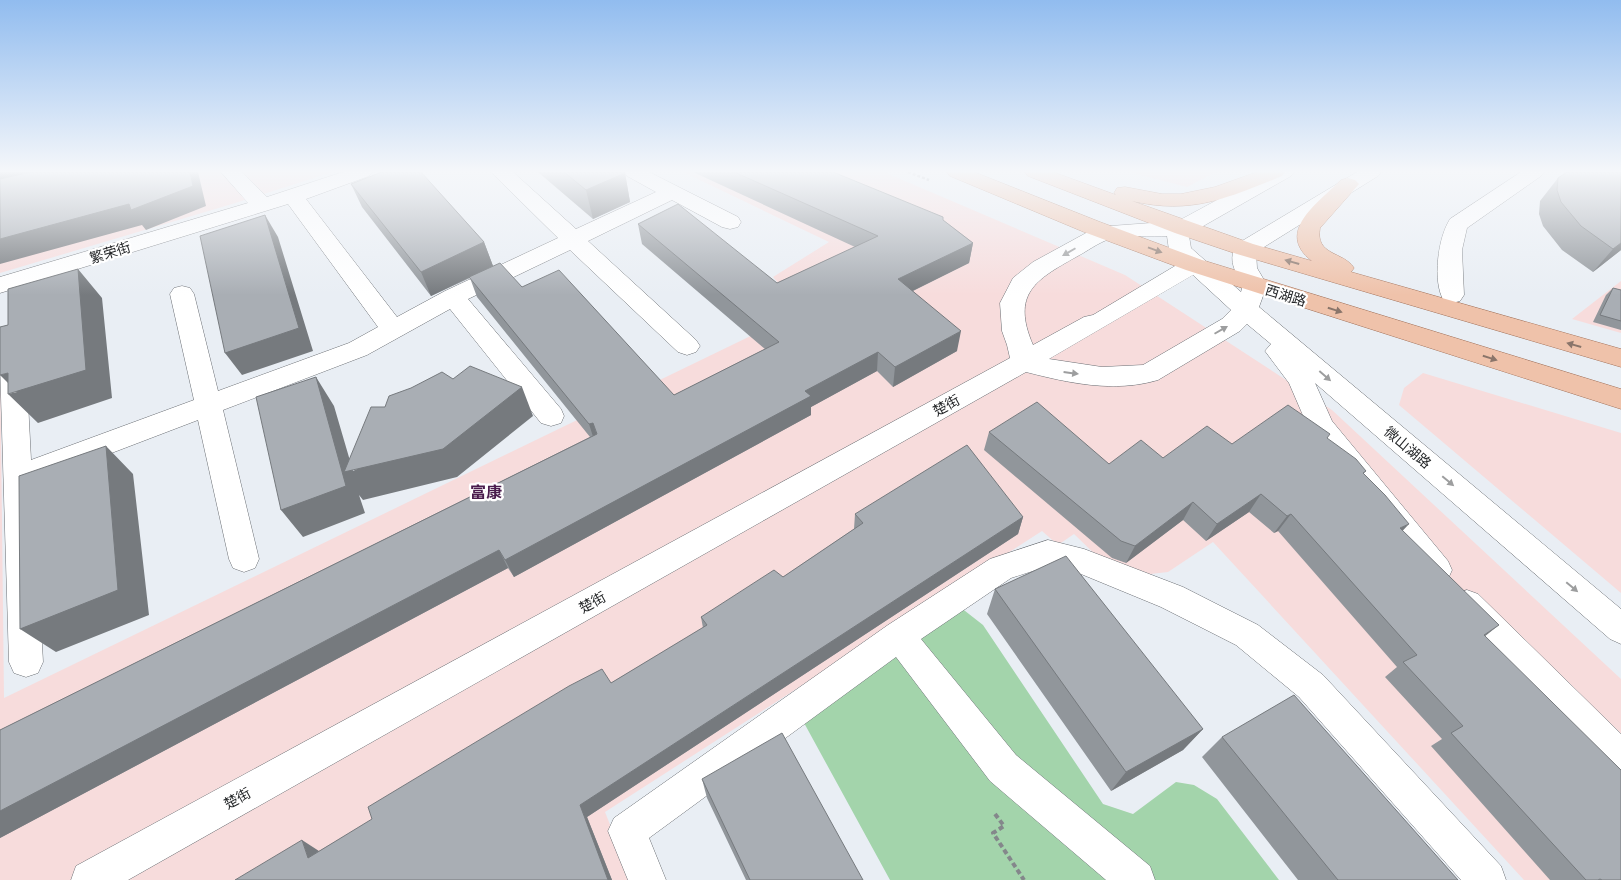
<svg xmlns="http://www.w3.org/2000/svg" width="1621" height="880" font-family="Lato,'Noto Sans SC',sans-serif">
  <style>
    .commercial { fill: #f7dcdc }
    .green { fill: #a3d4ab }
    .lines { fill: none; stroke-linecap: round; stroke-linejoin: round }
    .minor-casing { stroke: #6b6f74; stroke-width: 1 }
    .major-casing { stroke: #a27159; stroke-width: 1 }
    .path-far1 { stroke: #84878b; stroke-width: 2.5; stroke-dasharray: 3 2; stroke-linecap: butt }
    .path { stroke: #84878b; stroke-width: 4; stroke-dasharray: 5 3; stroke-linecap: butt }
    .minor { fill: #fff; fill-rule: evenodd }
    .major { fill: #efc2aa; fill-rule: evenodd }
    .wall { fill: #91969b }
    .shaded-wall { fill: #767a7e }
    .building { fill: #a9aeb4; stroke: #767a7e }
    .oneway { fill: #8a756a }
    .oneway2 { fill: #9d9e9f }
    .labels { text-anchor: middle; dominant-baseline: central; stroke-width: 4.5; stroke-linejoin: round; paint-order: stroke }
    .street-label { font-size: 14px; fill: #26282a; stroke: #fff }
    .quarter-label { font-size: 16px; font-weight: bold; fill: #4a1c4d; stroke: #fff }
  </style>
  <rect width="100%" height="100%" fill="#e9eef4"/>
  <path class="commercial" d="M0 172H333L232 204 0 273Z
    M683 172H884L1125 275 1332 410 1621 679V880H1524L1213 542 1168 572 1132 576 1106 565 1074 534 1058 545 1042 531 605 812 632 880H0V345L4 698 802 311 773 277 829 242Z
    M1129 172H1216L1187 187Z
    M1621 281V333L1572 319Z
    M1423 373 1621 433V593L1399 405 1404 388Z"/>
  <path class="green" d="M960 607 983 625 1103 804 1133 814 1176 782 1194 785 1217 799 1279 880H890L803 721Z"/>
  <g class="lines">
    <defs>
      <path id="minor" d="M221 172H242L267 197 343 172H372L369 176 306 199 397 317 445 291 558 238 491 172H513L576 229 656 192 627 176 624 172H649L738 217 741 222 738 227 730 229 722 227 672 200 588 241 696 340 700 346 696 352 687 355 678 352 570 250 468 299 561 409 564 416 561 423 551 426 541 423 450 309 367 355 223 410 259 559 255 568 244 572 233 568 229 559 198 420 33 483 43 662 38 673 26 677 14 673 9 662 0 363 4 356 13 354 22 356 26 363 31 460 194 400 170 294 174 288 182 286 190 288 194 294 218 391 349 343 378 327 288 204 0 293V277L248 203Z
        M1269 172H1294L1291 176 1191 233 1189 236 1191 248 1241 292 1243 285C1235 272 1227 259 1237 244L1357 172H1381L1378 176 1256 252 1257 268 1267 285 1259 307 1621 609V644L1610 639 1315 383 1332 421 1448 561 1452 570 1448 579 1437 583 1426 579 1311 434 1289 383 1265 351 1271 344 1247 324 1240 331 1158 380C1114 393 1069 383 1026 372L128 880H71L76 866 1010 358 1007 345 1002 331 1000 303 1013 278 1033 262 1097 227 1178 221ZM1167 236 1169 250 1180 263 1093 315 1084 317 1033 345C1011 294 1035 280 1076 257 1086 252 1099 242 1110 239 1122 235 1154 236 1167 236ZM1193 275 1231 310 1222 319 1143 365 1102 367 1049 359Z
        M1521 172H1544L1541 176 1467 228 1462 250 1464 295 1460 301 1452 303 1444 301C1432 282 1438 237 1450 219Z
        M1048 540 1084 549 1183 587 1258 625 1323 675 1501 866 1506 880H1461L1299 697 1236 645 1161 607 1081 574 1048 566 1011 578 921 639 1016 755 1150 866 1155 880H1106L990 781 896 657 649 838 666 880H628L608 831 614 818 888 625 990 559Z
        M1467 590 1478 594 1621 734V777L1608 772 1456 614 1451 604 1456 594Z"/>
      <path id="major" d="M947 172H974L1100 222 1202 260 1621 389V409L1186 270 1084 232 950 176Z
        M1025 172H1053L1116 195 1114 193 1117 188 1125 187 1162 194H1181L1215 187 1257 172H1285L1282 176C1228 198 1191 215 1132 201L1253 244 1312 261C1274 232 1319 202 1341 180L1348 178 1355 180 1359 184 1320 228C1315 256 1343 251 1354 268L1351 272 1621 349V367L1237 254 1175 233 1028 176Z"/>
    </defs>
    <use href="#minor" class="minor-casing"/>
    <use href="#major" class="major-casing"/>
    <path class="path-far1" d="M908 172 929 180"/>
    <path class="path" d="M995 814 1004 826 993 833 1024 880"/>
    <use href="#minor" class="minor"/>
    <use href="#major" class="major"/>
  </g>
  <path class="wall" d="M538 172H623L625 173 630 202 593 219Z
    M693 172H833L943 220 973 243 969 263 913 291 957 351 893 387 877 371 811 407V415L514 577 508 568 0 838V730L590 437 477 297 470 278 431 296 362 207 351 184 484 242 493 266 674 395 765 349 642 244 638 224 777 283 855 247Z
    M1621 172V250L1593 272 1562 250 1543 226 1539 214 1540 201 1558 178Z
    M1613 288 1621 290V330L1593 322 1606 295Z
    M989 432 1109 464 1163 458 1232 444 1366 471 1363 474 1403 531 1485 636 1621 880H1550L1431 746 1442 739 1385 677 1397 667 1278 531 1274 533 1249 512 1206 541 1183 520 1126 563 1112 558 984 450Z
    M855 514 1023 517 1018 534 587 817 612 880H235L319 851 611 683 703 628 701 617 783 577 854 529Z
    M995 589 1203 729 1183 750 1111 791 987 614Z
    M1222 737 1458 880H1298L1202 757Z
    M702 779 863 880H746L707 798Z"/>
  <path class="shaded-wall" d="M0 172H64L0 188Z
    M190 172H198L206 206 146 230 142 225 0 264V239Z
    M625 173 630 202 593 219 586 190Z
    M265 215 278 237 313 351 242 375 225 353Z
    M484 242 493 266 431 296 421 272Z
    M973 243 969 263 896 299 898 279Z
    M1621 243V250L1593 272 1613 249Z
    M78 269 102 298 112 398 38 423 8 394 17 392 0 375 8 373Z
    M961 331 957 351 893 387 895 367Z
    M878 352 877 371 811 407V415L514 577 505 560 805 391Z
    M316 377 334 406 353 471 522 387 533 416 457 477 363 500 359 495 365 513 303 537 281 510Z
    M593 423 599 442 595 443 589 424Z
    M106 446 133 474 149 615 56 652 20 629Z
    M1261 494 1249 512 1206 541 1217 524Z
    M1193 502 1183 520 1126 563 1135 546Z
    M1291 514 1278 531 1274 533 1287 516Z
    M1023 517 1018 534 587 817 612 880H608L580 805Z
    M1409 524 1393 541 1400 528Z
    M499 550 508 568 0 838V811Z
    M1499 625 1479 641 1484 635Z
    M1203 729 1183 750 1111 791 1126 772Z
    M302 840 319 851 308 858Z"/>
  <path class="building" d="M31 172H190L193 186 131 210 129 204 0 239V179Z
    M382 172H421L484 242 421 272 351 184Z
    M564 172H623L625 173 586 190Z
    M734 172H833L943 217V220L973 243 898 279 961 331 895 367 878 352 805 391 811 396 505 560 499 550 0 811V730L597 434 593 423 589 424 469 277 500 263 522 287 559 270 674 395 779 342 638 224 678 204 777 283 878 236Z
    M1567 172H1621V243L1613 249 1581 226 1561 202 1557 190 1558 178Z
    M265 215 299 328 225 353 200 236Z
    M78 269 86 370 8 394V373L0 375V327L8 325V289Z
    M1613 288 1621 290V321L1600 315Z
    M470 366 522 387 443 449 344 472 371 407H385L389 396 411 388 442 372 453 379Z
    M316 377 346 486 281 510 256 397Z
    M1037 402 1109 464 1141 440 1163 458 1207 426 1232 444 1288 405 1330 434 1327 438 1356 459 1366 471 1363 473 1385 495 1409 524 1400 528 1499 625 1484 635 1621 770V880H1602L1600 879 1598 880H1586L1451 733 1463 726 1403 662 1417 655 1291 514 1287 516 1261 494 1217 524 1193 502 1135 546 1121 541 989 432Z
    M967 445 1023 517 580 805 608 880H235L302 840 308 858 372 819 368 807 569 686 602 669 611 683 707 625 701 617 774 570 783 577 863 523 855 514Z
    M106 446 118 590 20 629 19 476Z
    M1066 556 1203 729 1126 772 995 589Z
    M1294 695 1458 880H1338L1222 737Z
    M782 733 863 880H750L702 779Z"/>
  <defs><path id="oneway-solid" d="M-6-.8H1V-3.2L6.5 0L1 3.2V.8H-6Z" transform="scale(1.25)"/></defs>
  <g class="oneway">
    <use href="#oneway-solid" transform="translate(1155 250) rotate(20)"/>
    <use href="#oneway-solid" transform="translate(1292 262) rotate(-164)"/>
    <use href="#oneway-solid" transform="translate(1335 310) rotate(17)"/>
    <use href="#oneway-solid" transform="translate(1574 345) rotate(-164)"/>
    <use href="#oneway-solid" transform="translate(1490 358) rotate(17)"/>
  </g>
  <g class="oneway2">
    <use href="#oneway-solid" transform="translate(1069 252) rotate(150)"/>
    <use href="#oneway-solid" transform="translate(1221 330) rotate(-30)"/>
    <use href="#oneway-solid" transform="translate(1071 373) rotate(7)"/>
    <use href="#oneway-solid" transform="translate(1325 376) rotate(41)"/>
    <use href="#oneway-solid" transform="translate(1448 481) rotate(40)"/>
    <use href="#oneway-solid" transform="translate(1572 587) rotate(40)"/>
  </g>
  <linearGradient id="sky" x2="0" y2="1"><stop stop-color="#91bcef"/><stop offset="0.58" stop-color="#f5f7fa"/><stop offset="1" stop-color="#f5f7fa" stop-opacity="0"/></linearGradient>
  <rect width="1621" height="295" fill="url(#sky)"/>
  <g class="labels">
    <g class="street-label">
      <text transform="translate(110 252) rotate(-17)">繁荣街</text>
      <text transform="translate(1286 295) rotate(17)">西湖路</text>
      <text transform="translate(946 405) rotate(-29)">楚街</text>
      <text transform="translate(1408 447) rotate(40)">微山湖路</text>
      <text transform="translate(592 602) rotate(-29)">楚街</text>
      <text transform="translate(237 798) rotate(-29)">楚街</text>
    </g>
    <g class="quarter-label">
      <text x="486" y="491">富康</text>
    </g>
  </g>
</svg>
